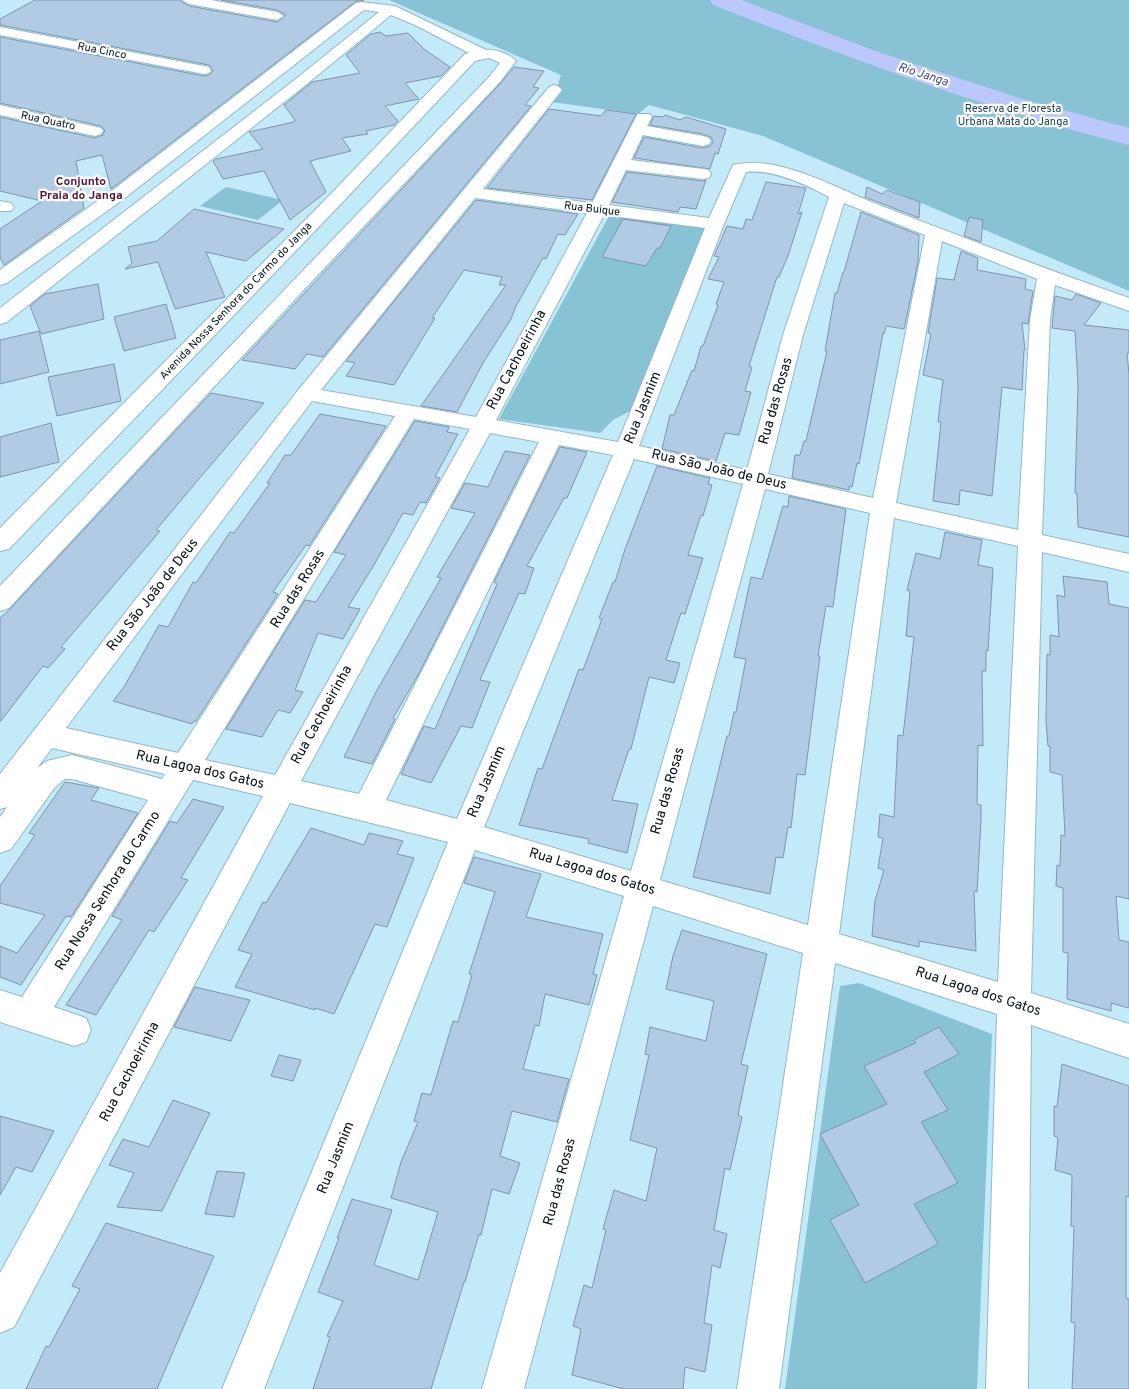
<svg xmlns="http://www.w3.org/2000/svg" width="1129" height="1389" font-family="Overpass,sans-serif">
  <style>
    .green { fill: #87c2d5 }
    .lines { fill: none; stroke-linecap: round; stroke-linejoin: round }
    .river { fill: #bcc7fc; fill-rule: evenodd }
    .building { fill: #b2cbe4; stroke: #7d95ad }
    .minor-casing { stroke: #93b8c5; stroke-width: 2 }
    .minor { fill: #fff; fill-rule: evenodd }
    .labels { text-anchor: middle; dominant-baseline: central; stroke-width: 4.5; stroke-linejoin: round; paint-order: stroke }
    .far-street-label { font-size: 11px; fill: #041116; stroke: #fff }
    .far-park-label { font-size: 11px; fill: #163f4a; stroke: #fff }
    .far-water-label { font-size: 12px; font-style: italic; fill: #3e4692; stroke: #fff }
    .far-neighbourhood-label { font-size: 12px; font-weight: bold; fill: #571532; stroke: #fff }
    .street-label { font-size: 14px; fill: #041116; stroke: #fff }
  </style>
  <rect width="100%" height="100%" fill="#c3eaf8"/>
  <path class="green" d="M389 0H1129V291L763 136 649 105 638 114 552 102 561 75Z
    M226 187 283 200 258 220 200 206Z
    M609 216 706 227 632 410 613 420 600 433 499 419Z
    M859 983 992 1034 977 1389H785L840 986Z"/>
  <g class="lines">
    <path class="river" d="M710 0H742L878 52 1023 99 1129 128V145C987 110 849 58 713 5Z"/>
  </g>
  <path class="building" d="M35 0H180L189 6 277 22 286 15 277 10 221 0H364L355 2 111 189 102 155 76 161 84 208 4 265 0 257V229L42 201 0 191V117L95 138 103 135 105 130 101 126 0 103V37L204 76 209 75 213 71 209 65 0 25V19Z
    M380 32 386 36 408 33 424 49 450 67 441 76 405 83 419 99 385 106 398 121 394 125 366 131 368 134 342 138 351 151 310 161 326 192 290 220 264 171 223 179 213 161 216 159 263 149 249 132 294 122 295 120 284 105 312 82 360 73 346 55 371 34Z
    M514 67 544 71 533 87 539 88 525 105 531 106 323 357 307 354 295 369 242 360 500 84Z
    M549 109 601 116 606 110 636 114 592 200 487 188Z
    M665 115 680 120 686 117 726 129 718 154 715 153 710 169 634 158 644 137 703 148 710 146 713 142 711 137 703 134 650 125 654 116 663 117Z
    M627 172 703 181 706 180 696 209 680 207 678 212 612 202Z
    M766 182 806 188 798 214 802 212 788 256 779 277H777L749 366 752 367 745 391 751 392 739 435 725 433 716 461 662 449 670 415H674L692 370 694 371 701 346H703L718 305 716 304 724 282 708 279 719 257 714 256 727 226 743 229 746 219 752 220Z
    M867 187 882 194 887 190 920 202 919 218 865 197Z
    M476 200 578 214 565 235 558 234 546 259 543 258 516 306 511 319 483 363 457 412 421 406 506 285H499L502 277 464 270 432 318H435L394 385 346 376 355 363 346 361Z
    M194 209 284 229 246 261 206 252 225 297 175 309 158 262 125 269 132 263 128 247 157 241Z
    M861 212 919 235 918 262 904 329 886 326 884 334 883 333 859 464 857 463 852 487 849 486V490L792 478 795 455H800L804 441H806L827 351H825L835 293H837L843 272H844Z
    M969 217 983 220 981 242 964 236Z
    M623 219 671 226 660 248H657L646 266 602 257Z
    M961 251 978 258 977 270 1026 279 1025 289 1033 291 1028 324 1022 323 1025 350H1024L1022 390 1002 387 992 496 960 490 959 505 933 501 941 422H938L943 380 923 375 931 334 928 333 937 278 954 280Z
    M98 284 104 319 41 334 30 306 45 294Z
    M1076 294 1101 303 1084 325 1129 330V353H1127L1129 374V537L1078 527 1077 493H1075L1078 385 1075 331 1052 328 1055 296 1072 300Z
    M166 304 176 338 124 351 114 317Z
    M39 331 49 372 0 384V340Z
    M114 364 121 401 57 416 48 377Z
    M211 393 264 403 198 480 156 530 160 531 61 647 65 649 48 668 43 666 0 722V618L10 609Z
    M320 414 386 426 309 546 306 545 273 592 278 594 196 721H194L192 724 113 701 124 687 159 625 168 627 193 582 196 583 230 532 234 533 270 483H267L285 455H291Z
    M415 421 449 427 447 432 458 434 435 477 440 478 426 503 420 502 413 515 403 513 374 565 348 607 360 609 343 639 318 633 295 690 303 692 290 713 278 710 262 737 226 729 305 600 316 602 346 555 334 552Z
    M51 423 59 462 0 477V437Z
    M560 447 587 452 567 498H564L527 566 534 568 525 594 519 593 480 680 490 682 472 728 461 726 431 783 401 774 424 726 435 729 497 584 494 582Z
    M505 451 530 455 418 675 393 718 395 719 372 764 344 757 376 692 441 578 437 577 475 513 451 508 465 483 488 487Z
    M657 466 710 478 708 484 712 485 703 516 701 515 688 555 703 558 685 614 681 613 666 660 680 663 674 683 649 677 631 749H629L612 800 638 804 627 853 588 843 589 839 519 825 538 768 542 769 579 669 583 670 602 619 599 618 613 582H615L625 549Z
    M789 496 846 509 833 607 826 606 818 656H820L805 775 797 774 791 828 788 827 783 858 776 857 770 894 693 877 727 736H729L734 712H736L746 659 734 657 751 577 762 579 783 506 788 507Z
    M945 532 982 540 978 565 993 568 988 651 986 650V671H982L983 746 978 745 977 804 981 805V820L977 892 974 891 976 951 919 941V947L872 936 875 901 884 870 878 868 883 838 878 837 880 814 894 817 898 735 903 736 914 637 906 636 910 591 907 590 916 553 940 559Z
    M1063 576 1107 582 1109 604 1129 608V899L1116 896 1119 940 1129 942V1008L1111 1003V1011L1067 999 1068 953 1063 952V888L1056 886 1057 865 1060 866 1061 835 1065 836 1062 775 1050 772V746H1048L1046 721 1047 654 1050 655V635L1059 637 1057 595 1065 597Z
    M65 782 99 788 91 800 138 813 71 917 66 916 21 985 0 977V946L17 953 45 915 0 903V886L35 835 29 833Z
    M193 799 224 807 181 878 188 880 154 932 149 930 96 1015 66 1005 122 920 112 916 170 821 177 823Z
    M311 828 364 845 369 833 403 841 397 854 414 858 387 927 375 924 334 1014 315 1008V1010L235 987 252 954 238 950 263 902 266 903Z
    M474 857 541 874 526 917 603 934 593 974 597 975 589 1005 545 994 539 1026 535 1025 523 1069 569 1079 557 1122 512 1111 500 1156 520 1163 509 1194 492 1189 481 1235 479 1234 465 1282H464L431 1389H313L330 1337 327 1336 343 1301 318 1292 339 1238H337L352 1199 392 1210 374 1265 418 1280 438 1212 391 1198 401 1162 418 1122 414 1121 422 1093 431 1095 453 1021 458 1022 472 975 469 974 495 892 464 883Z
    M682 930 767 954 741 1064 748 1066 738 1115 742 1117 730 1170 725 1168 714 1230 727 1234 720 1268 712 1265 704 1323 712 1325 705 1372 685 1367 683 1389H624L572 1375 581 1329 573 1326 584 1285 592 1288 606 1230 603 1229 614 1190 646 1201 657 1148 630 1140 649 1055 645 1054 650 1027 706 1041 714 1001 666 989 673 956Z
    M195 987 250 1000 231 1041 174 1027Z
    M939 1027 959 1054 924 1072 948 1110 921 1122 958 1183 914 1204 938 1244 865 1283 830 1220 859 1205 820 1134 887 1104 864 1066 916 1043 914 1040Z
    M279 1055 301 1060 293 1081 271 1076Z
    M1062 1064 1129 1086V1197L1126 1196V1298L1129 1299V1389H1072L1075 1323 1071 1322 1074 1226H1071L1072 1175 1055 1170 1058 1138 1054 1136V1106L1057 1107Z
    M173 1100 210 1113 162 1211 117 1207 134 1173 109 1165 123 1139 149 1147Z
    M0 1116 54 1131 32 1172 16 1167 0 1195Z
    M217 1171 245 1173 234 1217 205 1214Z
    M106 1223 214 1256 157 1389H26L46 1346 49 1347 80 1289 72 1286Z"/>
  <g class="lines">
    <defs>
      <path id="minor" d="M182 0H211L277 12 284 16 277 20 189 4Z
        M361 2 395 6 486 50C495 49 510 54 516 61L499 83 314 279 9 608 0 611V586L489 77 500 63 489 58 475 61 337 208 9 549 0 551V528L325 200 465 54 469 53 417 26 391 15 307 84 7 322 0 324V308L297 78 379 12 364 10 121 201 7 283 0 285V270L109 193 356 3Z
        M0 27 204 66 209 67 211 70 209 73 204 74 0 35Z
        M554 85 559 87 562 90 483 189 592 203 636 117 638 114H650L652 117 647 126 703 136 709 138 711 141 709 144 703 146 643 135 631 160 703 169 709 170 711 174 709 178 703 179 626 170 609 205 709 218 733 165C748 162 759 162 774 165 812 173 848 193 884 207 965 238 1047 270 1129 298V311L1055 285 1050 320 1042 535 1129 554V572L1042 552 1031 993 1129 1024V1058L1031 1025 1028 1389H986L997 1014 835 963 779 1389H737L803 953 653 906 524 1389H482L624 896 475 850 264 1389H222L448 842 290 803 14 1327 0 1333V1273L263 796 193 780 54 1007 86 1018 91 1030 86 1042 74 1046 0 1022V990L22 997 148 800 72 779H65L55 787 11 849 0 853V817L7 807 0 809V774L299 389 549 87ZM746 172C773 169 805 184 829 197L783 335 747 470 639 446 724 224ZM475 198 587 213 476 417 321 390ZM844 203 925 235 873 498 768 474 803 335ZM604 215 705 228 618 442 496 420ZM942 241 1037 279 1030 320 1018 530 896 503ZM312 401 395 416 178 753 66 728ZM414 419 470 429 275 775 205 760ZM490 433 539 442 359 794 301 781ZM559 445 613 455 457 819 386 800ZM634 459 743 484 631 871 484 827ZM765 489 870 513 808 925 660 880ZM894 518 1018 546 998 982 839 934ZM52 748 165 774 162 779 72 755 47 761 37 768Z
        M0 105 101 128 103 131 101 134 95 136 0 115Z
        M0 201 11 203 14 207 11 211H0Z"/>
    </defs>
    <use href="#minor" class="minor-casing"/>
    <use href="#minor" class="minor"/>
  </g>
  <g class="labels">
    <g class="far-street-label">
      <text transform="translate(102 51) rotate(11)">Rua Cinco</text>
      <text transform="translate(48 121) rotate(12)">Rua Quatro</text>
      <text transform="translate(592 209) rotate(7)">Rua Buique</text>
      <text transform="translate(236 301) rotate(-46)">Avenida Nossa Senhora do Carmo do Janga</text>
    </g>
    <g class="far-park-label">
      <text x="1013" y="109">Reserva de Floresta<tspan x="1013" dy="13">Urbana Mata do Janga</tspan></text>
    </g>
    <g class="far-water-label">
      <text transform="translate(923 75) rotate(18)">Rio Janga</text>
    </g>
    <g class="far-neighbourhood-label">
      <text x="81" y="182">Conjunto<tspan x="81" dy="14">Praia do Janga</tspan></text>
    </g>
    <g class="street-label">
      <text transform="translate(517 360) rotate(-62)">Rua Cachoeirinha</text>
      <text transform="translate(776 401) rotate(-74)">Rua das Rosas</text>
      <text transform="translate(643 408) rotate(-68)">Rua Jasmim</text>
      <text transform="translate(719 470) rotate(13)">Rua São João de Deus</text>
      <text transform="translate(298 589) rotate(-58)">Rua das Rosas</text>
      <text transform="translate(153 595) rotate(-52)">Rua São João de Deus</text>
      <text transform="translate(322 715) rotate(-61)">Rua Cachoeirinha</text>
      <text transform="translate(200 770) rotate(13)">Rua Lagoa dos Gatos</text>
      <text transform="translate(487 782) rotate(-67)">Rua Jasmim</text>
      <text transform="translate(668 791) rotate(-74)">Rua das Rosas</text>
      <text transform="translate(592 872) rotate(17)">Rua Lagoa dos Gatos</text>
      <text transform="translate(108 891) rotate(-58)">Rua Nossa Senhora do Carmo</text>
      <text transform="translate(978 992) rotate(18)">Rua Lagoa dos Gatos</text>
      <text transform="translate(130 1072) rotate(-62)">Rua Cachoeirinha</text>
      <text transform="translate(336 1158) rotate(-68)">Rua Jasmim</text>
      <text transform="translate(560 1182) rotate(-75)">Rua das Rosas</text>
    </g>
  </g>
</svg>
